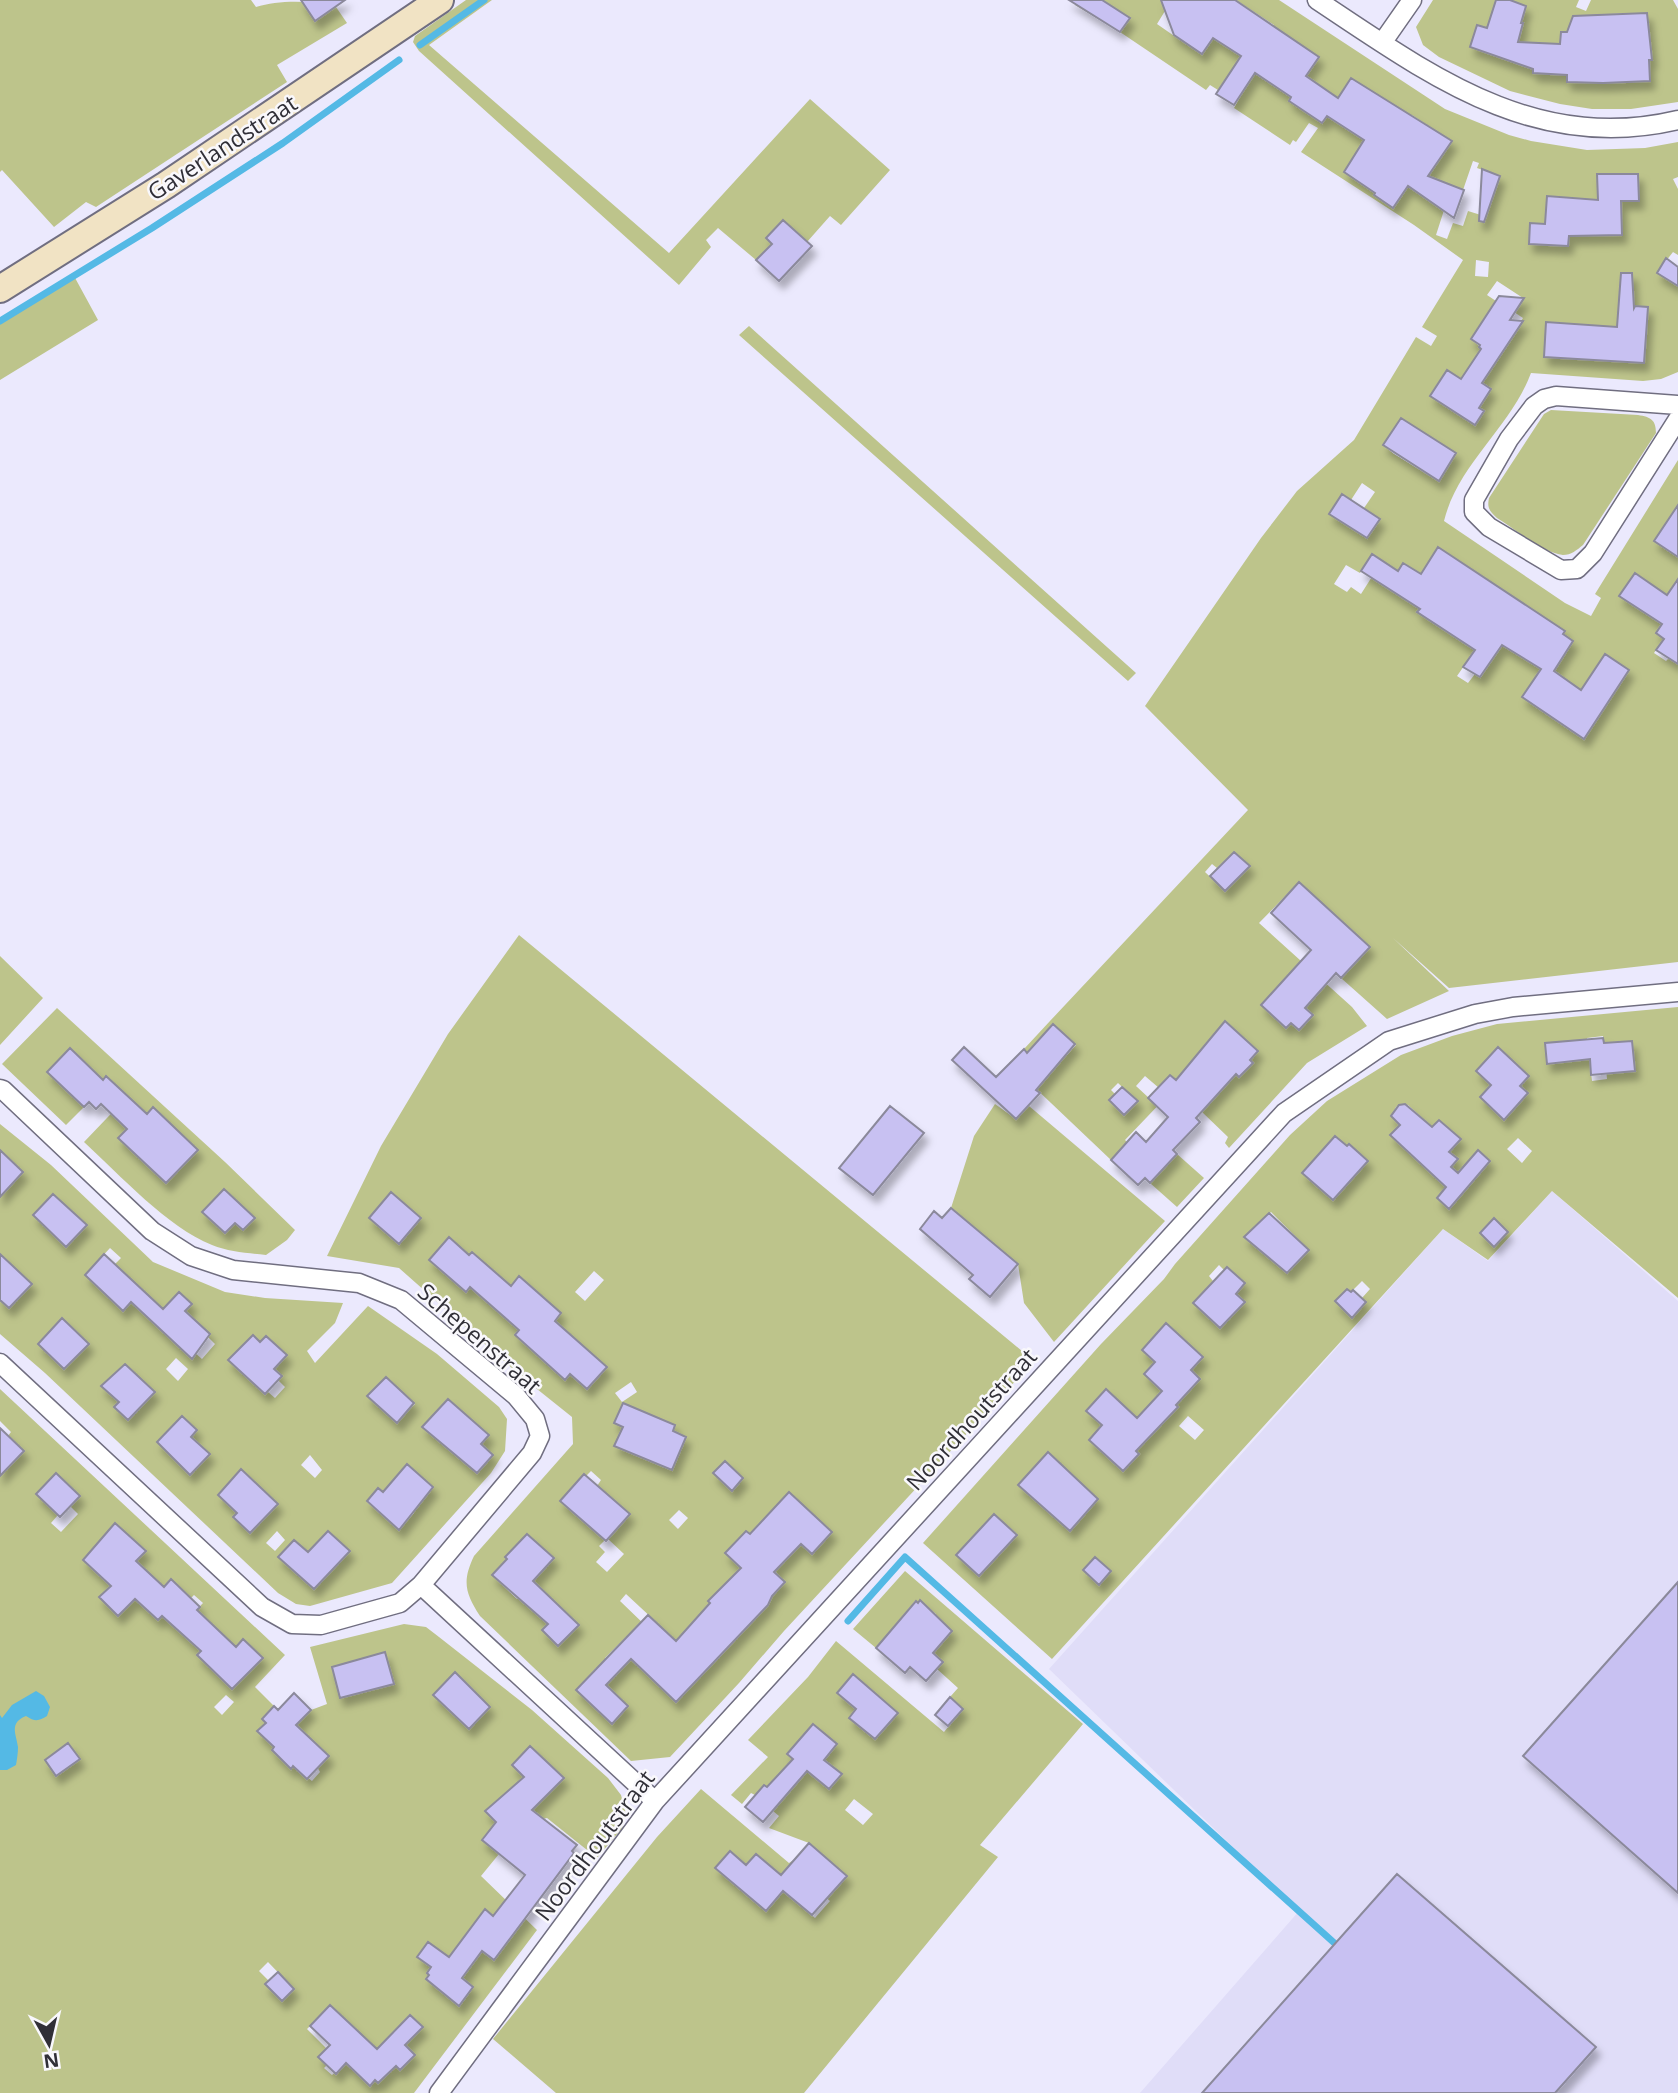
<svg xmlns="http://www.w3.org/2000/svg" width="1678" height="2093" font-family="'Open Sans',sans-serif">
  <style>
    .built { fill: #e0ddf8 }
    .green { fill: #bdc48b; fill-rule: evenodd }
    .water { fill: #54b9e5 }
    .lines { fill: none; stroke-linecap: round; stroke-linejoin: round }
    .stream { stroke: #54b9e5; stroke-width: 7 }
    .building { fill: #c8c1f2; stroke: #8b899b; stroke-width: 2; filter: url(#shadow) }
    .minor-casing { stroke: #706e80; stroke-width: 21 }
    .secondary-casing { stroke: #706e80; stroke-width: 30 }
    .minor { stroke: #fff; stroke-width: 18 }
    .secondary { stroke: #f1e3c4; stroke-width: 26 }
    .labels { text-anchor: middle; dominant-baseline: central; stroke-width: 5; stroke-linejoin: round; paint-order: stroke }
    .street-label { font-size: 23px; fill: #302f37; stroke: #f9f8fc }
  </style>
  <defs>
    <filter id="shadow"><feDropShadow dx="4.5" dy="8" stdDeviation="3.5" flood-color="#0004"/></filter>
  </defs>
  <rect width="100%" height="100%" fill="#ebe9fd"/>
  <path class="built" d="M1552 1191 1678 1301V2093H1140L1299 1911 1049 1669 1443 1229 1488 1261Z"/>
  <path class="green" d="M0 0H251L256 7C279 0 311 0 336 7L347 23 277 65 287 82 96 207 86 202 54 227 2 170 0 172Z
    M466 0H492L429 45 669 253 810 99 890 170 841 225 830 216 807 242 782 220 766 238 772 244 756 260 718 228 706 240 711 247 679 285 419 51 413 42 415 36Z
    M1078 0H1161L1168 6 1157 24 1180 40 1206 0H1279L1445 109 1509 135 1531 141 1587 150 1645 148 1678 142V177L1673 179 1678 189V255L1673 252 1659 270V274L1678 286V372L1661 379 1643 381 1531 373C1511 427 1458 464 1444 521L1565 603 1591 616 1601 598 1595 594 1678 460V585L1675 583 1667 595 1635 573 1620 596 1671 631 1661 625 1656 633 1664 639 1654 653 1666 661 1669 658 1678 662V962L1449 988 1393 938 1449 991 1387 1019 1341 978 1369 946 1299 882 1259 923 1352 1007 1367 1026 1307 1063 1229 1148 1225 1143 1228 1137 1202 1112 1215 1097 1176 1080 1170 1075 1160 1085 1169 1094 1125 1140 1127 1142 1111 1160 1009 1063 1019 1055 1027 1053 1024 1049 1050 1021 1248 810 1145 706 1261 538 1297 491 1354 440 1416 337 1431 346 1437 336 1422 327 1463 260 1414 225 1301 152 1318 128 1309 123 1296 142 1293 140 1290 145 1234 108 1246 86 1229 74 1218 90 1210 85 1206 90 1120 32 1129 19 1109 5 1100 20 1075 5ZM1236 0 1274 25 1251 62ZM1296 42 1306 76 1291 97 1269 82ZM1351 78 1390 103 1353 133 1326 116ZM1412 115 1451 141 1398 137ZM1473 161 1479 163 1477 168 1500 176 1484 216 1468 211 1463 226 1453 223 1447 239 1436 235 1446 204 1460 189 1463 190ZM1638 174 1639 201H1621V235L1595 236 1594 201 1598 200V175ZM1547 197 1571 198 1568 246 1529 243 1530 223 1545 224ZM1476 260 1489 262 1488 277 1475 276ZM1497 281 1523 298 1514 312 1523 318 1514 332 1490 355 1471 339 1496 301 1487 295ZM1619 305 1648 308 1644 363ZM1547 322 1592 325 1590 360ZM1447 370 1461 379 1466 373 1491 389 1479 408 1484 411 1475 425 1430 396ZM1401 418 1456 454 1438 481 1394 454 1383 445ZM1362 483 1375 492 1364 508 1380 519 1367 538 1329 514 1342 494 1351 500ZM1438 547 1456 559 1423 611 1387 588 1403 563 1421 574ZM1372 555 1382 561 1361 594 1351 587 1347 592 1334 584 1346 565 1360 573ZM1483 577 1512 596 1476 651 1439 627 1456 600ZM1473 653 1483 660 1482 663 1488 666 1481 677 1475 674 1468 683 1457 676ZM1605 654 1629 670 1584 739 1549 716 1571 684 1581 690ZM1234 852 1249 866 1225 891 1205 872 1212 864 1217 868ZM1305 1008 1312 1015 1299 1030 1291 1023 1286 1028ZM1225 1022 1252 1063 1240 1077 1205 1044ZM1052 1024 1076 1045 1067 1055 1060 1048 1047 1030ZM1145 1076 1159 1088 1149 1098 1136 1086ZM1118 1083 1137 1101 1124 1115 1109 1101 1115 1094 1111 1090Z
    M1433 0H1496L1487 28 1477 25 1470 47 1506 59 1515 33 1521 34 1523 24 1521 23 1526 6 1510 0H1579L1576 7 1586 11 1591 0H1673L1678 9V102L1631 109H1592L1560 104 1510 91 1439 57 1423 45 1416 27ZM1647 13 1652 59 1649 60 1650 81 1613 83 1609 14ZM1538 43 1560 44 1582 82 1567 75 1533 73 1534 56H1537Z
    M74 276 98 320 0 380V319Z
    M749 326 1136 673 1128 681 739 335Z
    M1551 410 1638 415C1651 417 1656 420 1656 433L1583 545C1577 550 1571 555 1563 555 1545 554 1512 527 1497 518 1489 511 1487 507 1489 498L1544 414Z
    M519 935 1034 1361 784 1631 739 1683 670 1757 631 1761 480 1616C465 1593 462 1581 474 1556L573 1444 572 1417 522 1377 399 1268 327 1256 381 1146 448 1034ZM392 1193 421 1218 398 1244 369 1218ZM449 1238 469 1255 472 1252 488 1266 466 1292ZM594 1271 604 1280 585 1301 575 1292ZM519 1276 561 1313 530 1349 515 1335 520 1329 493 1307ZM631 1382 637 1392 622 1402 615 1393ZM615 1423 673 1431 686 1437 672 1470 615 1446 623 1427ZM725 1461 743 1478 732 1491ZM591 1471 601 1480 597 1486 630 1514 608 1539 624 1554 607 1572 596 1562 605 1552 599 1546 605 1540 560 1501 584 1474 586 1476ZM789 1492 832 1532 812 1554 769 1514ZM679 1510 688 1518 678 1529 669 1520ZM746 1531 749 1533 751 1532C767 1547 769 1568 785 1583L780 1588 725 1553ZM527 1534 553 1558 533 1581 542 1590 517 1599 493 1576 507 1559 505 1557ZM720 1589 754 1620 715 1662 683 1633 695 1619 715 1608 708 1601ZM626 1594 654 1620 647 1627 620 1601ZM563 1609 579 1625 558 1646 542 1630ZM626 1637 639 1649 619 1670 605 1658ZM596 1668 609 1680 606 1685 628 1706 612 1723 576 1690Z
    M0 956 43 998 0 1045Z
    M1678 1007V1298L1552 1191 1488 1260 1443 1229 1052 1659 923 1543 1101 1344 1164 1279 1175 1264 1290 1135 1327 1101 1401 1055 1452 1036 1497 1024ZM1603 1036 1607 1079 1592 1081 1587 1038ZM1559 1043 1561 1062 1547 1064 1545 1044ZM1498 1047 1529 1076 1520 1086 1528 1093 1504 1119 1480 1097 1491 1085 1477 1070ZM1402 1104 1408 1105 1432 1127 1439 1120 1460 1139 1449 1152 1458 1159 1444 1175 1392 1117 1396 1107ZM1518 1138 1532 1151 1522 1163 1507 1149ZM1458 1173 1449 1209 1437 1197ZM1271 1212 1308 1249 1287 1273 1245 1237ZM1219 1265 1224 1270 1227 1267 1245 1283 1236 1294 1244 1302 1221 1328 1193 1303 1213 1281 1209 1276ZM1362 1281 1370 1289 1362 1298 1366 1302 1352 1317 1335 1301 1347 1289 1351 1292ZM1152 1339 1189 1344 1203 1357 1191 1370 1200 1379 1177 1404 1144 1374 1155 1362 1142 1350ZM1106 1390 1137 1418 1140 1415 1136 1451 1139 1454 1123 1471 1089 1440 1104 1423 1097 1421 1086 1411ZM1188 1416 1204 1430 1195 1440 1179 1426ZM1048 1452 1098 1499 1070 1530 1018 1485ZM994 1514 1017 1534 979 1576 956 1555ZM1095 1557 1111 1571 1084 1570Z
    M57 1008 225 1162 295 1230 287 1240 266 1255C248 1253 229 1252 212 1245 167 1227 120 1175 84 1142L128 1096 107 1077 103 1080 70 1048 47 1072 84 1107 66 1125 2 1064ZM141 1114 189 1158 166 1183 118 1138ZM224 1189 254 1218 243 1230 235 1223 225 1233 202 1212Z
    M995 1104 1016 1119 1029 1106 1165 1221 1054 1342 1024 1303 1018 1264 951 1208 974 1136Z
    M0 1124 51 1165 153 1262 225 1292 265 1298 343 1303 335 1323 307 1351 315 1363 368 1306 437 1354 499 1407 507 1419 505 1451 491 1473 392 1583 310 1606 296 1604 278 1593 45 1373 0 1334V1300L9 1308 32 1284 0 1254V1197L23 1172 4 1154 0 1158ZM53 1194 86 1225 66 1246 33 1215ZM110 1248 121 1258 115 1264 123 1310 85 1275ZM179 1292 192 1304 185 1311 210 1334 208 1337 215 1344 202 1359 194 1352 190 1357 152 1322ZM62 1319 89 1344 65 1369H64ZM266 1336 287 1355 274 1369 278 1380 285 1387 275 1398 268 1392 265 1394 241 1363ZM176 1358 188 1369 178 1381 166 1369ZM125 1364 150 1387 147 1391 152 1396 129 1420 114 1407 119 1402 102 1386ZM406 1396 415 1404 403 1415 395 1408ZM447 1399 489 1435 481 1444 492 1456 477 1473 423 1428ZM310 1455 322 1470 315 1478 301 1465ZM407 1465 433 1487 417 1506 410 1509 414 1513 399 1530 367 1502 378 1489 383 1492ZM241 1469 278 1504 251 1533 233 1518 237 1513 218 1495ZM277 1531 285 1540 275 1551 266 1543ZM328 1531 349 1551 314 1589 279 1557 294 1540 308 1552Z
    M1177 1154 1204 1178 1177 1207 1150 1183Z
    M0 1389 285 1655 255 1687 274 1706 262 1718 266 1723 258 1731 274 1747 272 1750 291 1768 293 1766 312 1781 320 1772 295 1726 311 1710 327 1704 310 1647 404 1624 426 1627 439 1637 532 1710 608 1778 621 1795 626 1814 623 1827 597 1858 547 1818 488 1832 482 1839 499 1854 481 1876 537 1930 414 2093H0V1469L4 1472 24 1451 8 1436 11 1432 0 1421ZM56 1473 80 1496 70 1506 78 1514 61 1532 51 1523 58 1515 36 1494ZM115 1524 146 1550 131 1566 104 1579 83 1560ZM170 1579 191 1598 194 1595 203 1603 178 1630 162 1616 158 1620 164 1587ZM220 1632 236 1647 244 1640 262 1658 232 1689 197 1655ZM332 1667 394 1683 341 1698ZM455 1672 475 1691 471 1696H478L490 1707 469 1729 433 1695ZM226 1695 234 1702 222 1715 214 1707ZM485 1909 515 1932 494 1960 464 1938ZM428 1942C447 1956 455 1973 473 1987L459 2005 426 1979 429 1975 427 1973 434 1969 417 1957ZM268 1962 294 1989 269 1981 259 1971ZM409 2015 422 2027 405 2045 415 2055 401 2070 396 2066 378 2083 375 2080 370 2085 345 2063 332 2075 324 2068 327 2065V2049L307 2029 310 2026 376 2051Z
    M905 1571 1083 1724 980 1845 998 1857 804 2093H556L493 2039 657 1837 701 1789 789 1863 795 1859 832 1892 847 1876 809 1843 769 1828 779 1816 773 1811 791 1789 767 1787 764 1785 755 1795 751 1793 742 1804 731 1795 768 1757 748 1740 808 1677 836 1641 944 1732 963 1709 950 1697 958 1688 937 1669 943 1662 933 1653 936 1614 920 1601H915L876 1648 853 1629ZM853 1674 897 1713 874 1739 850 1718 856 1709 837 1693ZM813 1724 837 1744 824 1760 842 1774 788 1754ZM854 1799 873 1814 863 1825 845 1810ZM730 1851 746 1865 756 1854 782 1876 790 1867 830 1901 815 1918 797 1903 789 1885 766 1911 716 1868Z"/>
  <path class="water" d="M36 1691 44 1696 50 1707 47 1716C39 1721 35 1722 26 1716 9 1723 16 1733 18 1747 18 1753 17 1759 16 1765L7 1770H0V1715L2 1718 12 1705Z"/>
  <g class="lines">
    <path class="stream" d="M420 45 484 0
      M0 321 152 228 283 143 399 60
      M848 1621 905 1557 1341 1949"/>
  </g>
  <path class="building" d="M301 0H345L315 21Z
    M1069 0H1102L1130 18 1120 32Z
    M1161 0H1235L1319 57 1306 76 1338 98 1351 78 1452 141 1428 176 1464 190 1454 218 1408 186 1393 208 1374 195 1375 193 1344 172 1364 140 1327 116 1322 123 1289 101 1291 97 1255 73 1234 105 1216 94 1241 56 1213 38 1202 54 1174 35Z
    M1496 0H1510L1526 6 1521 23H1523L1518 42 1560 44 1561 32H1567L1573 16 1647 13 1652 60H1649L1650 81 1603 83 1567 82V75L1533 73V69L1470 47 1477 25 1487 28Z
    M1482 169 1500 176 1484 222 1479 221Z
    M1597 174H1638L1639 201H1621L1622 235 1569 236 1568 246 1529 244 1530 223 1545 224 1547 196 1598 200Z
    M783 220 812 246 779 281 756 260 772 244 766 238Z
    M1666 258 1678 267V286L1657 273Z
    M1621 273H1632L1634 308 1635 306 1648 307 1644 363 1544 357 1546 322 1617 327Z
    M1499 296 1524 298 1510 320 1523 321 1482 383 1491 389 1479 408 1484 411 1475 425 1430 396 1447 370 1461 379 1481 349 1479 347 1480 345 1471 339Z
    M1401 418 1456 453 1439 481 1383 445Z
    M1342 494 1380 519 1367 538 1329 514Z
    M1678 505V557L1654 541Z
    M1438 547 1565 631 1563 634 1573 641 1554 671 1581 690 1605 654 1629 670 1584 739 1522 697 1541 669 1502 645 1480 677 1463 667 1475 650 1417 612 1420 609 1361 571 1372 554 1398 571 1403 563 1421 574Z
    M1635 573 1667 595 1678 579V664L1656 650 1664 639 1656 633 1662 624 1619 596Z
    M1234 852 1250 866 1225 891 1210 876Z
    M1299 882 1370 947 1341 978 1336 973 1305 1008 1313 1015 1299 1030 1291 1023 1286 1028 1261 1005 1311 950 1271 913Z
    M1225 1021 1258 1051 1250 1060 1253 1063 1239 1077 1236 1074 1196 1118 1200 1122 1173 1150 1177 1154 1150 1183 1145 1178 1138 1185 1111 1160 1136 1132 1146 1142 1168 1117 1148 1098 1170 1075 1176 1080Z
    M1053 1024 1075 1044 1036 1090 1040 1093 1016 1119 952 1060 964 1047 996 1077 1024 1049 1027 1053Z
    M1603 1038 1604 1043 1632 1041 1635 1071 1591 1075 1590 1059 1547 1064 1545 1043Z
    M1498 1047 1529 1076 1520 1086 1528 1093 1504 1120 1480 1097 1491 1085 1476 1071Z
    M70 1048 103 1080 106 1076 147 1114 153 1107 198 1150 166 1183 118 1138 127 1129 101 1104 96 1109 89 1102 84 1107 47 1072Z
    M1122 1087 1138 1101 1124 1115 1109 1100Z
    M1405 1104 1432 1127 1439 1120 1461 1139 1449 1152 1458 1159 1451 1167 1458 1173 1478 1150 1490 1161 1449 1209 1437 1198 1446 1187 1390 1135 1400 1125 1391 1116 1399 1105Z
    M890 1106 924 1133 873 1195 839 1168Z
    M1335 1136 1347 1146 1349 1144 1368 1161 1333 1200 1302 1173Z
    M0 1150 23 1172 0 1197Z
    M224 1189 255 1218 243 1230 235 1223 225 1233 202 1212Z
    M391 1192 421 1218 399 1244 369 1218Z
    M53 1194 87 1225 66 1247 33 1215Z
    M951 1208 1018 1264 990 1297 969 1279 973 1275 920 1229 934 1211 942 1218Z
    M1269 1213 1309 1250 1287 1273 1244 1237Z
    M1494 1218 1508 1232 1494 1247 1480 1233Z
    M449 1237 469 1255 472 1252 511 1286 519 1276 561 1313 555 1321 607 1367 587 1389 570 1374 565 1380 515 1335 519 1330 470 1287 466 1292 429 1260Z
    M0 1254 32 1284 9 1308 0 1300Z
    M104 1254 163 1309 179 1292 192 1304 185 1311 210 1334 192 1359 131 1302 123 1311 85 1275Z
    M1227 1267 1245 1283 1236 1294 1245 1302 1220 1328 1193 1303Z
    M1347 1289 1351 1292 1353 1290 1366 1302 1352 1318 1335 1301Z
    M62 1318 89 1344 64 1369 38 1344Z
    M1166 1323 1203 1357 1191 1370 1200 1379 1176 1405 1178 1407 1136 1451 1139 1454 1123 1471 1089 1440 1102 1425 1086 1411 1106 1389 1137 1418 1162 1391 1144 1374 1155 1362 1142 1350Z
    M253 1335 260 1342 266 1336 287 1355 274 1369 282 1376 265 1394 228 1360Z
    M125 1364 155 1392 128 1420 114 1407 119 1402 101 1386Z
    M386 1377 414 1403 397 1423 367 1396Z
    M448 1399 489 1435 481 1444 493 1455 477 1473 422 1427Z
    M623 1403 675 1425 673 1431 686 1437 672 1470 614 1446 623 1427 614 1423Z
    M182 1416 197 1430 191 1437 210 1454 190 1475 157 1442Z
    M0 1428 24 1451 0 1476Z
    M1048 1452 1098 1499 1070 1531 1018 1485Z
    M725 1461 743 1478 732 1491 713 1473Z
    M407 1464 433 1487 399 1530 367 1501 378 1488 383 1492Z
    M241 1469 278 1504 250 1533 233 1517 237 1513 218 1495Z
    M56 1473 80 1496 60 1517 36 1494Z
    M584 1474 630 1514 606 1541 560 1501Z
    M789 1492 832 1532 812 1554 801 1544 774 1572 785 1582 772 1596 768 1605 676 1702 631 1659 606 1685 628 1706 612 1724 576 1690 648 1615 676 1641 710 1603 708 1601 741 1568 725 1553 746 1531 750 1534Z
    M994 1514 1017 1535 979 1576 956 1555Z
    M115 1523 146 1551 136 1561 164 1587 171 1579 200 1607 197 1610 236 1647 243 1639 263 1658 232 1689 197 1655 201 1651 162 1616 158 1620 135 1599 118 1616 99 1597 111 1586 83 1560Z
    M328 1531 350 1551 314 1589 278 1557 294 1540 308 1552Z
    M527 1534 554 1558 533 1581 579 1625 558 1646 542 1630 548 1624 492 1575 507 1559 505 1557Z
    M1095 1557 1111 1571 1099 1585 1083 1570Z
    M1678 1582V1893L1523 1756Z
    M920 1600 952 1631 933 1653 943 1662 926 1681 910 1667 905 1673 876 1648 916 1601 918 1603Z
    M385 1652 394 1684 340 1698 332 1667Z
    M455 1672 490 1707 469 1729 433 1695Z
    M853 1674 898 1713 875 1739 849 1718 856 1709 837 1693Z
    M294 1693 311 1710 296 1725 329 1756 307 1779 293 1766 291 1769 272 1750 274 1747 257 1731 266 1723 262 1719 274 1706 278 1710Z
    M950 1697 963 1709 948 1726 935 1715Z
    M813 1724 837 1744 824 1760 842 1774 829 1789 807 1771 763 1822 745 1807 764 1785 767 1787 793 1759 787 1754Z
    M68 1743 80 1759 56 1776 45 1760Z
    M530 1746 564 1778 532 1810 577 1845 572 1851 574 1853 494 1960 482 1951 462 1978 473 1987 459 2006 426 1979 429 1975 427 1973 431 1967 417 1957 428 1942 449 1957 485 1909 493 1916 525 1875 482 1840 496 1822 485 1811 524 1777 512 1765Z
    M809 1843 847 1876 812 1915 783 1891 766 1911 715 1868 730 1851 746 1865 756 1854 781 1875Z
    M1397 1874 1596 2047 1555 2093H1202Z
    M278 1972 294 1989 282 2001 265 1984Z
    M330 2005 377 2049 410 2015 423 2027 405 2045 415 2055 400 2070 396 2066 378 2083 375 2080 370 2086 346 2063 336 2074 318 2057 330 2045 310 2026Z"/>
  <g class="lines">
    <defs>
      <path id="minor" d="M1317 0C1430 75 1535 154 1678 120
        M1382 43 1412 0
        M1678 405 1556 396 1544 399 1534 406 1509 439 1474 500V512L1489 527 1561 570 1577 569 1593 553 1678 419
        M0 1089 3 1090 152 1231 191 1256 233 1270 359 1283 401 1300 516 1396 535 1419 540 1436 532 1453 421 1585
        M0 1363 262 1607 292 1624 321 1625 400 1603 421 1585 655 1801
        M439 2093 655 1801 1284 1113 1389 1041 1475 1014 1513 1007 1678 992"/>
      <path id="secondary" d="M0 289 166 185 440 0"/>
    </defs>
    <use href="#minor" class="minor-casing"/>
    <use href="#secondary" class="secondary-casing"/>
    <use href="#minor" class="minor"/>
    <use href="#secondary" class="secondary"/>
  </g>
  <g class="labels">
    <g class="street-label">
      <text transform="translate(222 147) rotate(-33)">Gaverlandstraat</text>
      <text transform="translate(480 1338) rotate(41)">Schepenstraat</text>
      <text transform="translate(971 1419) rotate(-48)">Noordhoutstraat</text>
      <text transform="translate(594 1845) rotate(-53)">Noordhoutstraat</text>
    </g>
  </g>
  <g transform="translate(49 2044) rotate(172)" stroke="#f9f8fc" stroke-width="5" paint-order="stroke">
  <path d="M0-5L12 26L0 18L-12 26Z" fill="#302f37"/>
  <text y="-10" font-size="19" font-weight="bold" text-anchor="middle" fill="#302f37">N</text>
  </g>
</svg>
